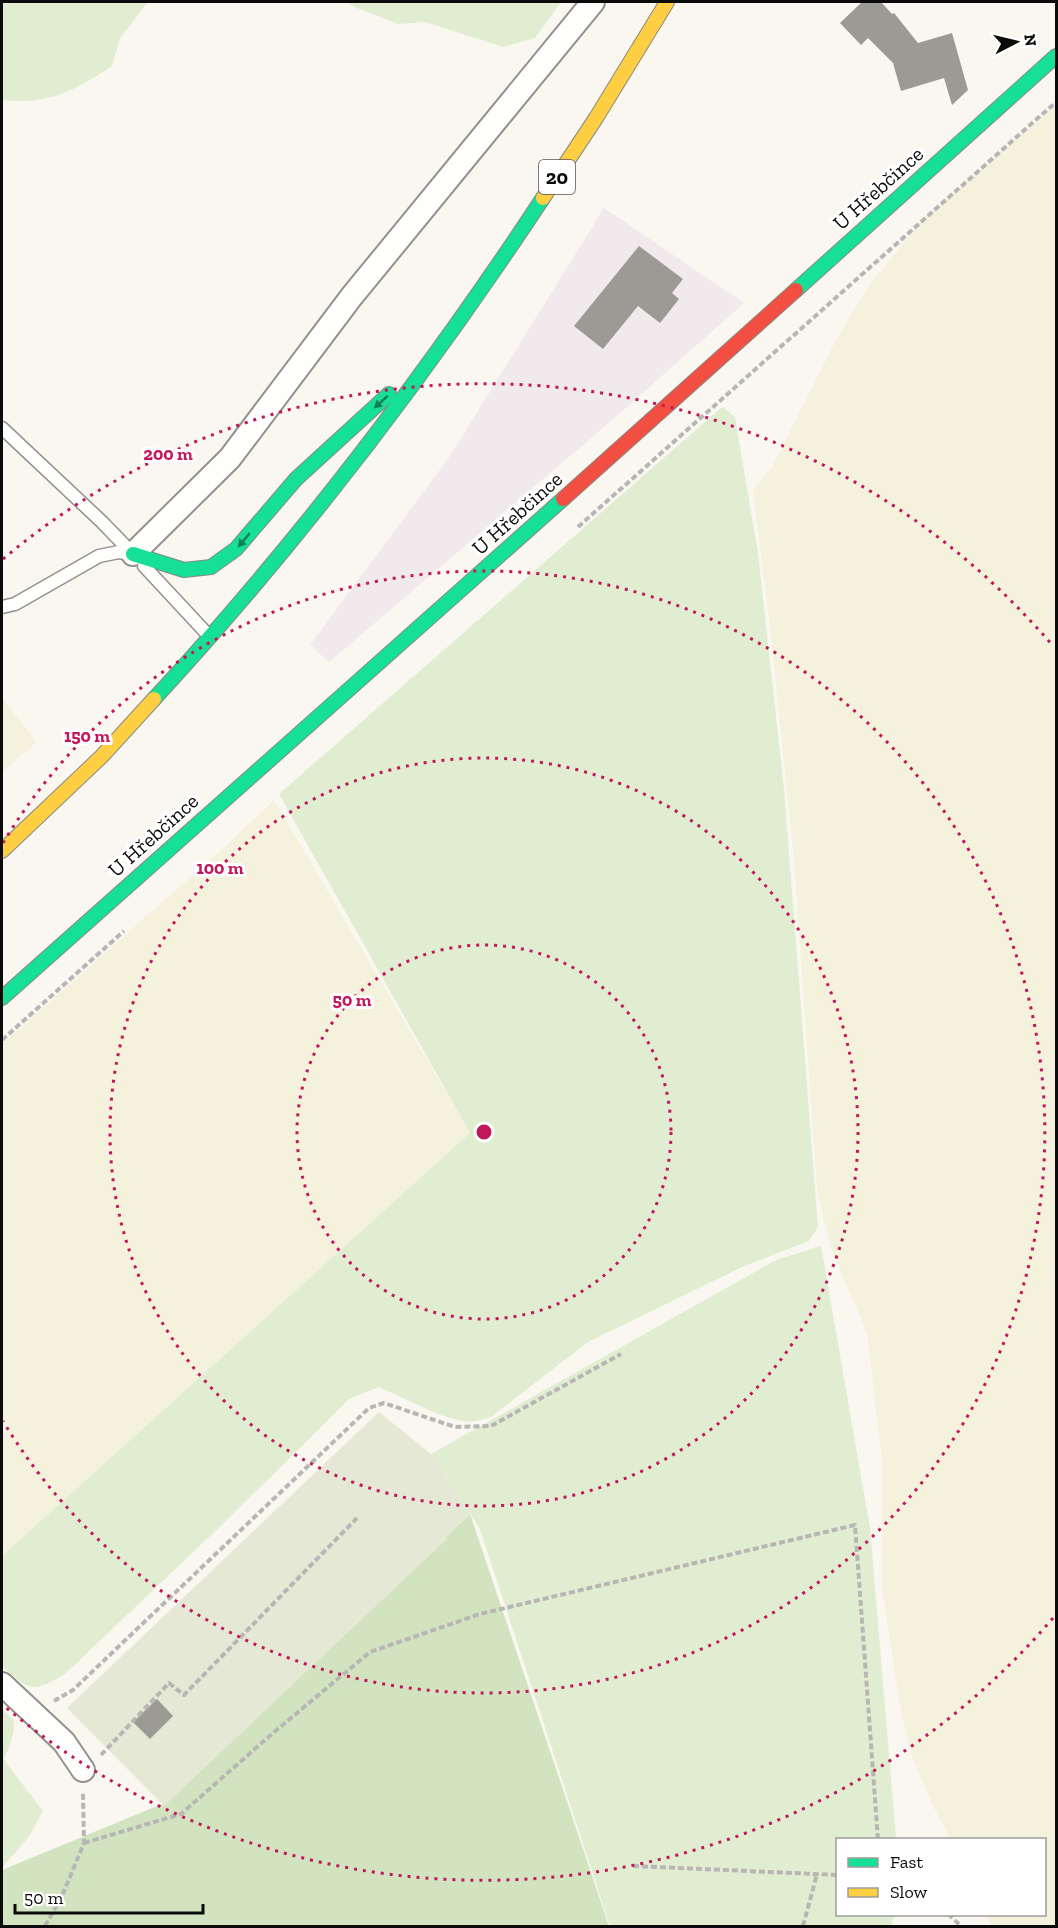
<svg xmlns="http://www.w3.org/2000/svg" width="1058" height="1928" font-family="'Zilla Slab',serif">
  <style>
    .industrial { fill: #f0eaec }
    .farmland { fill: #f4f2dd }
    .green { fill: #e1edd1 }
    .forest { fill: #d2e3c0 }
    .cemetery { fill: #e4e8d5 }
    .building { fill: #9c9a95 }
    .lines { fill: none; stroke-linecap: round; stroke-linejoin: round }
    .lane-casing { stroke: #92918e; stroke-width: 15 }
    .street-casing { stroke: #92918e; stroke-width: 26 }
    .fast-casing { stroke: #898884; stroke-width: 16 }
    .slow-casing { stroke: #898884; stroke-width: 16 }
    .jam-casing { stroke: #898884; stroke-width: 16 }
    .path { stroke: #b7b6b5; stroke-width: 4; stroke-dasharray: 6 3; stroke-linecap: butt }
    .lane { stroke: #fefefd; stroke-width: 12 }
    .street { stroke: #fefefd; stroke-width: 22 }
    .fast { stroke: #16e098; stroke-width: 14 }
    .slow { stroke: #ffcf43; stroke-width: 14 }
    .jam { stroke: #f24e42; stroke-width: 14 }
    .oneway { fill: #118059 }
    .ring { fill: none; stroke: #c2185b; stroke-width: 3; stroke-dasharray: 3 6 }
    .labels { text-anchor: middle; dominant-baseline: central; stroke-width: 6; stroke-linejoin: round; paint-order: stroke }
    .shield { fill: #fff; stroke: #545454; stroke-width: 1.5 }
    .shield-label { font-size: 20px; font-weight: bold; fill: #0b0b0b }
    .street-label { font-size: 21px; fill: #0b0b0b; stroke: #fff }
    .centre { fill: #c2185b; stroke: #fff; stroke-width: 3 }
    .ring-label { font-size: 18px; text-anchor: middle; font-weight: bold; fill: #c2185b; stroke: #fff; stroke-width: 6; stroke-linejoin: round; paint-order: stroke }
  </style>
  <rect width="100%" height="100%" fill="#f9f7ef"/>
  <path class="industrial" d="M604 208 744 303 610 422 329 662 310 645 450 456Z"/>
  <path class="farmland" d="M1056 105V1926H992L985 1915 1044 1914V1840L950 1839 932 1804 911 1754 900 1705 882 1588V1458L867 1334 832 1250 823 1218 817 1188 794 860 771 635 753 490 772 467 837 338 871 283 926 216Z
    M2 698 37 742 2 772Z
    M274 800 470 1133 2 1556V1044L229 843Z"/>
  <path class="green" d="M2 2H148L120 38 112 66C74 91 49 105 2 100Z
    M347 2H561L535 38 503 47 425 22 398 24 357 8Z
    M722 407 735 417 758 553 784 789 818 1227 809 1241 742 1267 588 1342 491 1417C481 1420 472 1423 463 1421 434 1416 406 1398 379 1387L349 1399 232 1515 65 1674C31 1694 31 1690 2 1667V1556L470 1133 279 794Z
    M821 1246 870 1528 896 1839 838 1840V1914L894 1915 891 1926H610L480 1529 431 1454 776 1260Z
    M2 1709 14 1720C15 1734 9 1747 4 1760L43 1811 30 1835 2 1868Z"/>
  <path class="forest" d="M470 1514 609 1926H2V1870L162 1804Z"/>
  <path class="cemetery" d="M379 1412 431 1454 470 1514 445 1537 447 1539 164 1806 67 1708Z"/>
  <path class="building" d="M862 2H881L892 14 894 13 918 43 952 33 968 90 952 105 944 78 901 91 893 63 868 38 861 45 840 23Z
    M639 246 683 279 672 293 679 299 660 323 638 306 603 349 574 326Z
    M157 1699 173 1716 150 1739 133 1722Z"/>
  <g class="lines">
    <defs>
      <path id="lane" d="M2 428 102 522 132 553
        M144 566 210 637
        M2 607 15 604 99 556 119 552 132 554"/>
      <path id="street" d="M133 554 230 458 352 296 593 2
        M2 1684 64 1742 83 1770"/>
      <path id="fast" d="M796 290 1056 56
        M133 554 184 570 211 567 236 549 296 479 389 394
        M154 699C298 543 426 375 543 198
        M2 998 563 499"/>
      <path id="slow" d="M543 198 596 118 667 2
        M2 851 102 756 154 699"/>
      <path id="jam" d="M563 499 796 290"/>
    </defs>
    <use href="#lane" class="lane-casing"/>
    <use href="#street" class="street-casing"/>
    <use href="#fast" class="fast-casing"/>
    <use href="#slow" class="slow-casing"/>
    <use href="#jam" class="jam-casing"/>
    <path class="path" d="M578 527 1056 102
      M2 1040 124 931
      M54 1701 73 1690 369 1408 384 1403 455 1427 491 1426 621 1354
      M101 1755 169 1683 184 1695 357 1518
      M84 1843 181 1814 273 1733 370 1652 480 1614 855 1525 878 1840
      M633 1866 838 1875
      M948 1914 961 1926
      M45 1926 62 1896 84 1843 83 1793
      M803 1926 817 1874"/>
    <use href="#lane" class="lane"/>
    <use href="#street" class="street"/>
    <use href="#fast" class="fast"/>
    <use href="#slow" class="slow"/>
    <use href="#jam" class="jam"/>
  </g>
  <defs><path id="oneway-solid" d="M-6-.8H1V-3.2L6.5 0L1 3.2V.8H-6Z" transform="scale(1.5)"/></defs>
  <g class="oneway">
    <use href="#oneway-solid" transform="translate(381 402) rotate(138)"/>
    <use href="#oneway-solid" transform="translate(244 540) rotate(130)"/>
  </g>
  <g class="ring">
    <circle cx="484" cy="1132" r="187"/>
    <circle cx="484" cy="1132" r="374"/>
    <path d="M3 843A561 561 0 1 1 3 1421"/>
    <path d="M1053 1618A748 748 0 0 1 3 1705M3 559A748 748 0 0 1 1053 646"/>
  </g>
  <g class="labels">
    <rect class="shield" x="539" y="160" width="36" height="34" rx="4.5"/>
    <g class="shield-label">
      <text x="557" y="177">20</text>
    </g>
    <g class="street-label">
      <text transform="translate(878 188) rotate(-42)">U Hřebčince</text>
      <text transform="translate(517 513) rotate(-42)">U Hřebčince</text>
      <text transform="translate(153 835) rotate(-42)">U Hřebčince</text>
    </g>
  </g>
  <circle cx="484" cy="1132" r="9" class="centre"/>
  <g class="ring-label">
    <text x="168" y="460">200 m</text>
    <text x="87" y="742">150 m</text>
    <text x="220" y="874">100 m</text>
    <text x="352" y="1006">50 m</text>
  </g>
  <rect width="1058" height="1928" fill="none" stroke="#0b0b0b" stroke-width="6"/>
  <rect x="836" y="1838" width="210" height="78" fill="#ffffff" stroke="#9d9d9d" stroke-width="1.5"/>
  <rect x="848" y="1858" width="30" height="9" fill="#16e098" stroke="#9d9d9d" stroke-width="1.5"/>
  <text x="890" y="1868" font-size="18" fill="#0b0b0b">Fast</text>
  <rect x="848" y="1888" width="30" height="9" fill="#ffcf43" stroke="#9d9d9d" stroke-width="1.5"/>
  <text x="890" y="1898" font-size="18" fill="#0b0b0b">Slow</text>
  <g transform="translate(1016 42) rotate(83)" stroke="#ffffff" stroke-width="4.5" paint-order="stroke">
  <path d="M0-4.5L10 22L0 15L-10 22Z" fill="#0b0b0b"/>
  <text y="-9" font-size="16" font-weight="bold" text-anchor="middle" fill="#0b0b0b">N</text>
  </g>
  <path d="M15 1904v9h188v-9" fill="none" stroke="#0b0b0b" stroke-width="3"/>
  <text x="24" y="1904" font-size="18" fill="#0b0b0b" stroke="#ffffff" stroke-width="4.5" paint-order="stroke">50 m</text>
</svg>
